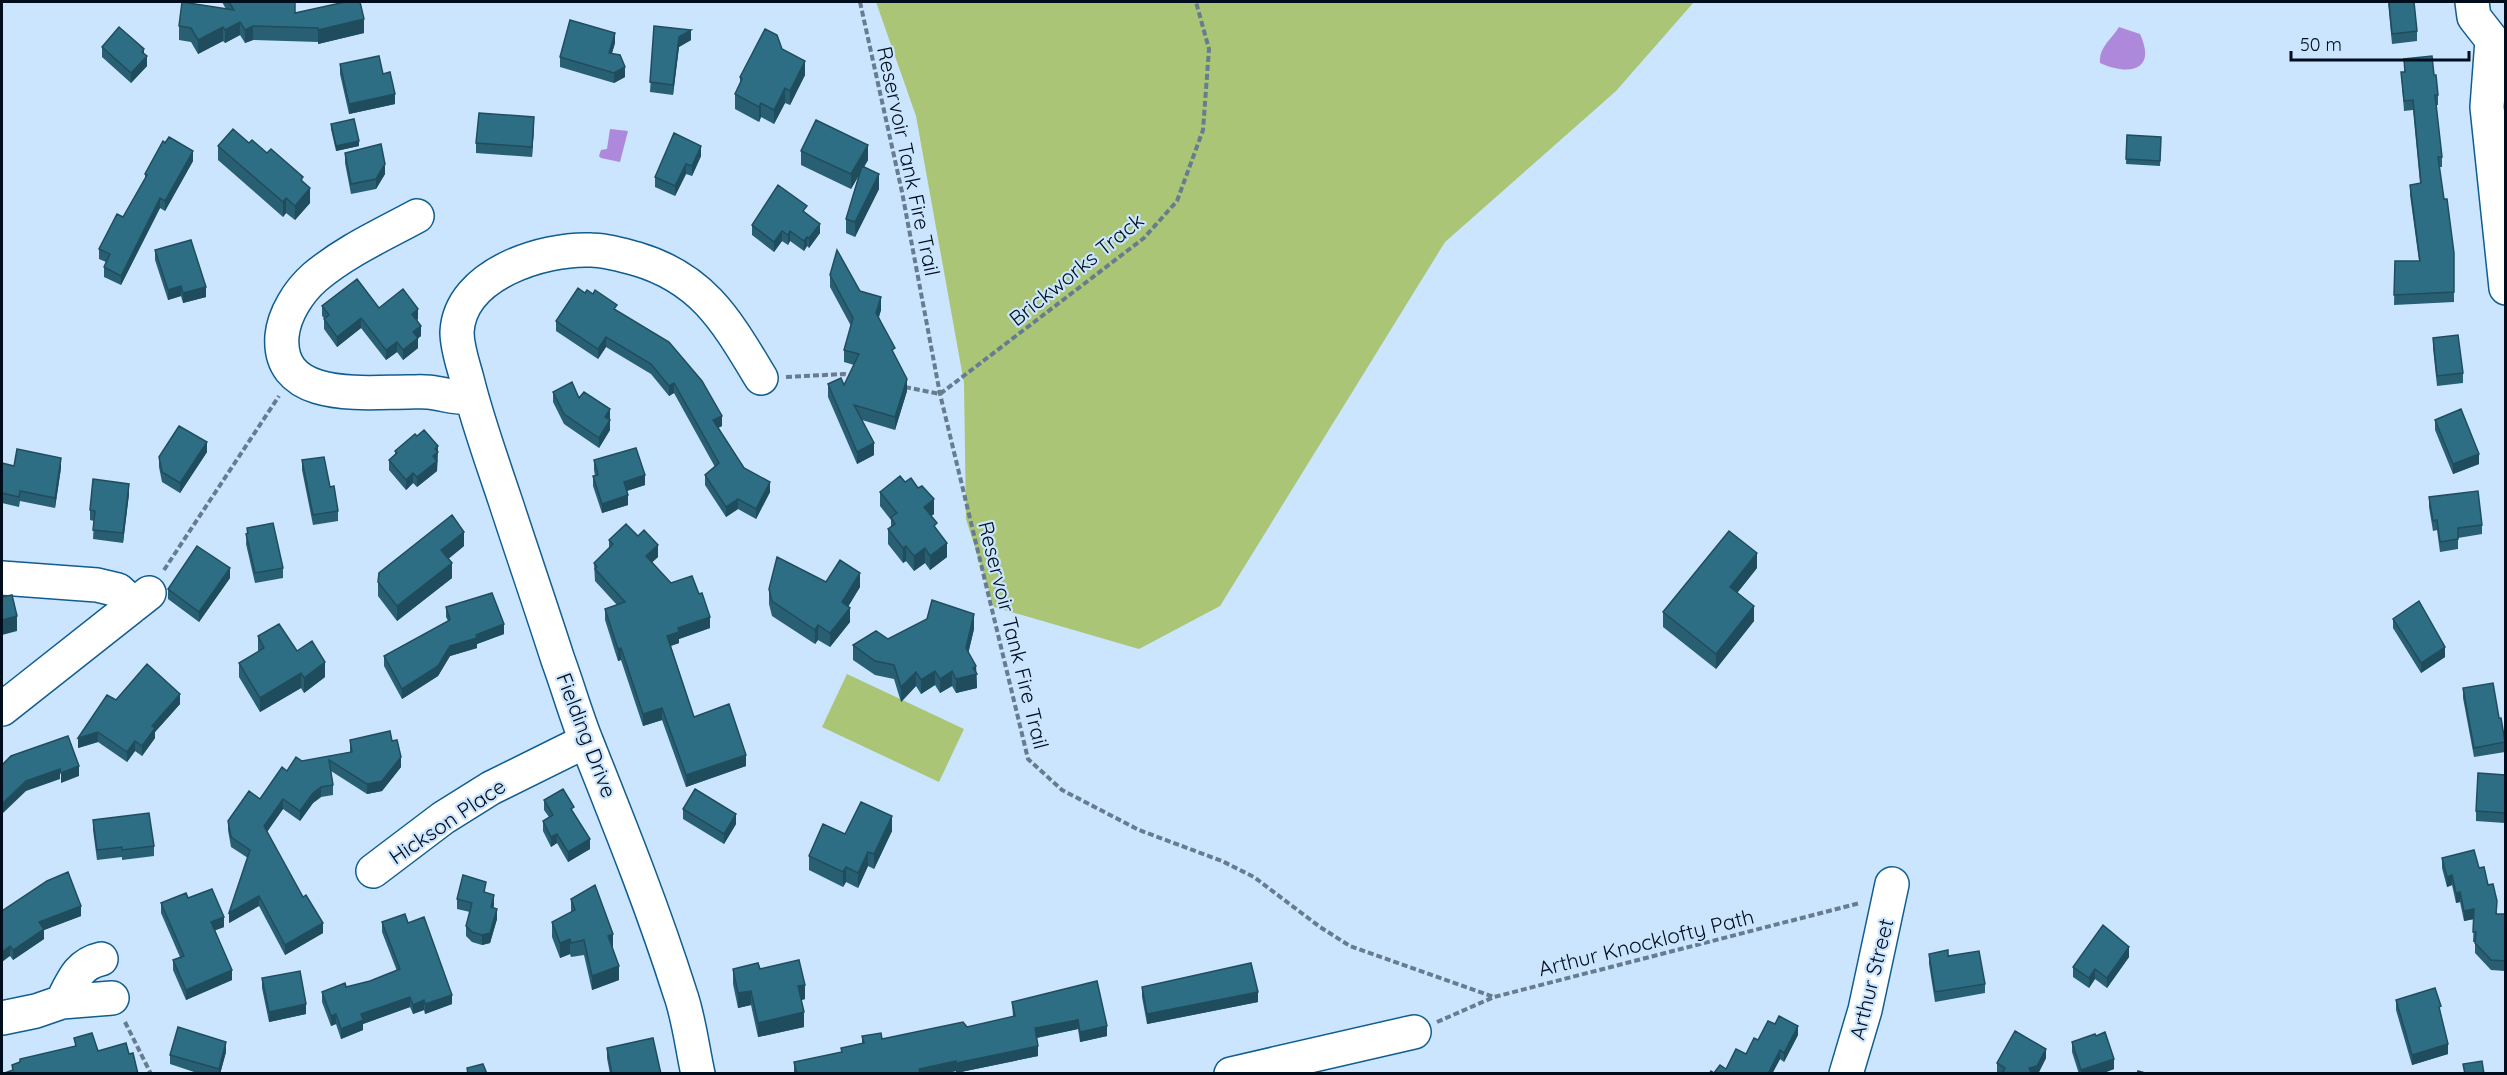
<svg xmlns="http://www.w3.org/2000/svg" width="2507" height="1075" font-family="Quicksand,sans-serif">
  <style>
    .green { fill: #a9c575 }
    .water { fill: #ae88da }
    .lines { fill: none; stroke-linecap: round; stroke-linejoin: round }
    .minor-casing { stroke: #105d91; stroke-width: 36 }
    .path { stroke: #687c90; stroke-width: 4; stroke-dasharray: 6 3; stroke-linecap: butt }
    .minor { stroke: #fff; stroke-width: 33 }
    .wall { fill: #285f72 }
    .shaded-wall { fill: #204d5d }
    .building { fill: #2e6e85; stroke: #204d5d; stroke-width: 1.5 }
    .labels { text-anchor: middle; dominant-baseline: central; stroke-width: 4.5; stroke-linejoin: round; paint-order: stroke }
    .street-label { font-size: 21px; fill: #000d1c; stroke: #cae5fd }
  </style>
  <rect width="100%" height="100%" fill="#cae5fd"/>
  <path class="green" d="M876 2H1694L1616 91 1445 242 1220 606 1139 649 994 607 966 519 964 383 916 116Z
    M847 674 964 729 939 782 822 727Z"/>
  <path class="water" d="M2119 27 2140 34C2157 71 2129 76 2100 63 2099 47 2111 40 2119 27Z
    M610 129 628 131 620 162 601 158 599 156 601 150 607 149Z"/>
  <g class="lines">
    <defs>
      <path id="minor" d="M2472 2 2474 17 2492 40 2487 107 2506 288
        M417 216C382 235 346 251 315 277 299 291 284 314 282 336 277 403 364 392 408 392 417 392 427 391 435 393 448 395 459 399 471 397
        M2 578 97 585 118 590 134 605
        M2 709 149 593
        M373 871 443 818 491 788 586 741
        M62 1002C72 982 78 964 101 959
        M2 1018 36 1011 62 1002 112 998
        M698 1074C692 1047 689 1018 680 993 653 908 620 826 587 743 576 716 568 687 558 660 541 607 523 555 506 503 492 461 477 420 467 379 463 364 457 348 457 332 460 274 543 248 591 250 606 250 622 255 637 259 704 279 727 322 761 378
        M1231 1074 1414 1032
        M1846 1074 1865 1010 1892 884"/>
    </defs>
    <use href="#minor" class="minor-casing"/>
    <path class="path" d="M860 2 902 192 940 394 1028 759 1062 790 1139 830 1222 861 1254 877 1320 927 1350 946 1494 997
      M786 377 844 374 853 376
      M905 387 940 394 1144 238 1177 201 1203 130 1209 49 1196 2
      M164 570 279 396
      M125 1022 151 1074
      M1437 1022 1494 997 1860 903"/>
    <use href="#minor" class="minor"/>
  </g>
  <path class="wall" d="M222 2H295V13L364 33 318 44V42L253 40 245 43 240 35 225 43 223 41 198 54 191 42 179 40V26L226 9Z
    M2388 2H2414L2417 31V41L2392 44Z
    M654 26 691 40 679 47 673 95 650 92Z
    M615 43 612 53 625 77 614 83 560 67V57Z
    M102 47 144 54 147 66 131 83 102 57Z
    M782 49 805 75 790 105 785 103 774 124 761 117 759 122 735 109V94L740 85V77Z
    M2404 59 2434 75 2438 95V105H2436L2442 157V167H2439L2444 199 2454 253V302L2394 305 2395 261H2419L2410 195V185L2420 183 2413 110 2404 111 2401 72H2404Z
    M340 64 395 104 349 114 340 74Z
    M331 124 359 146 336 151 331 129Z
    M534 127 532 157 476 153V143Z
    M2127 135 2161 137 2160 166 2126 164Z
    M249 143 303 183 310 203 295 220 286 213 283 217 218 160V146Z
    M801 151 868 160 864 167 879 189 855 237 846 233V219L859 175 851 189 801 165Z
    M345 153 385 174 376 189 351 194 345 163Z
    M701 156 692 176 686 174 675 196 655 187V177Z
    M193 161 165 211 160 208 121 285 104 277V267L106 262 99 259V249L123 217 145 179V174Z
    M807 214 820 233 809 248 807 246 804 251 790 241 788 245 782 241 774 252 752 235V225Z
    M155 250 206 297 183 303 181 296 168 300 155 260Z
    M830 275 860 291 881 310 879 317 895 356 907 391 895 430 862 420 874 455 857 464 828 397V384L844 385 854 365 844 362V350L851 326 830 287Z
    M585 293 617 311 722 426 718 428 744 468 770 492 756 519 738 509 726 517 705 485V475L715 467 674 393 669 396 651 374 606 347 598 359 556 331V321Z
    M322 306 379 308 418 319 417 320 421 336 418 338V348L403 360 397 352 386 360 361 328 337 347 324 329V318L322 316Z
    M2433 338 2463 373V383L2437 386 2433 348Z
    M553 392 579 398 610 419V430L599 448 564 424 553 402Z
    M2435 420 2479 464 2453 474 2435 430Z
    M417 436 438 446 437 471 417 487 413 483 406 490 389 470V460L395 454V451Z
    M207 452 180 493 162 482 159 467V457Z
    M302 460 330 487 338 511V521L313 525 302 470Z
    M594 460 645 485 626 491 628 505 602 513 593 486V476H595L594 470Z
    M2 463 14 466 61 468 55 508 20 501 19 507 2 503Z
    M880 492 934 514 931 516 947 557 930 570 925 563 914 571 906 561 903 563 888 544V529L891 528V520L880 506Z
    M129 494 123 543 93 539 94 521 90 520V510Z
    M2429 497 2482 525V534L2458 538V549L2440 552 2437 530 2433 531 2429 507Z
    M247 528 283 568V578L255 583 246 544Z
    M609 540 658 557 652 562 710 628 679 639V643L671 646 694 717 746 766 686 787 662 720 643 726 621 660 618 661 605 620V609L617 605 595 581 594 563 609 549Z
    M464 546 448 559 452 578 397 621 378 596V582Z
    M1757 568 1737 593 1754 621 1716 669 1663 627V612Z
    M230 578 199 622 168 599V589Z
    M826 582 860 587 848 606 850 622 830 647 818 640 815 644 772 616 769 604V589Z
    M446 607 504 634 477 644V648L450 656 438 676 402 699 384 666V656L448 621 446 617Z
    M2393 619 2445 657 2421 673 2393 628Z
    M974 629 968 653 976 666 977 688 956 693 952 686 940 693 935 685 921 694 916 686 901 702 894 679 875 675 853 660V645L888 639Z
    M258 636 297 651 325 677 304 693 301 688 260 712 239 677V663L258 652Z
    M2463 688 2499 718 2505 742V752L2474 757 2463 698Z
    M116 700 180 704 155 732V738L142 756 135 751 127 762 98 742 78 748Z
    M350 740 392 741 401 767 382 791 367 794 331 771 333 785V795L321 797 313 803 300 821 283 809 267 832 323 933 285 955 259 906 229 923 248 858 231 847 228 830V821L260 799 287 771 302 761 350 752Z
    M2505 775V823L2476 821V811Z
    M544 800 574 813 590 849 568 862 557 843 551 847 543 831V821L549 817 544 810Z
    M683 809 736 824 724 844 683 819Z
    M93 820 154 846V856L122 860V857L97 860 93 830Z
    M892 831 874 869 868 866 858 888 846 882 843 887 809 870V856L845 834Z
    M2442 858 2479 868 2488 885 2497 914H2505V971L2491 970 2475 953V942H2473L2474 919 2464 921 2460 902 2456 903 2452 885 2447 887 2442 868Z
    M486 893 494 905 493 908 497 919 490 943 482 945 472 942 466 936V926L470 912 457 909V899Z
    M188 898 224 927 215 930 232 980 186 1000 173 970V960L180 957 161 913V903Z
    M571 899 613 948 619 980 592 990 584 955 571 957 570 954 560 958 552 937V922L571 913Z
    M2 911 81 916 44 930V939L13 960 10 956Z
    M382 922 408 923 452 1004 425 1014 424 1010 413 1014 410 1007 363 1024V1030L341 1039 336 1024 331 1026 322 1002V992L346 987 370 981 397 971 382 932Z
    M1929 954 1948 956 1985 984V993L1935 1002 1929 964Z
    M2129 957 2107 988 2095 979 2089 988 2073 977V967Z
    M733 969H760L805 999 801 1000 804 1027 758 1037 751 1005 738 1008 733 984Z
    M262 978 306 1014 269 1022 262 988Z
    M1097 981 1107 1036 1080 1042 1078 1029 1037 1038 1038 1056 956 1073V1071L943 1074H794V1062L841 1052V1048L862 1043V1036L882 1039 967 1027 1013 1017 1012 1002Z
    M1142 987 1258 1002 1147 1024 1142 997Z
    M2396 1000 2441 1015 2448 1054 2412 1065 2396 1010Z
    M1798 1035 1784 1062 1780 1059 1772 1074H1709L1714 1073 1726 1069 1746 1054 1758 1040Z
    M2072 1042 2114 1069 2101 1074H2079L2072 1052Z
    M607 1048 661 1074H610L607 1058Z
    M226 1052 220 1074H200L170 1064V1055Z
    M2046 1058 2038 1074 1997 1073V1063Z"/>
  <path class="shaded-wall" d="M364 19V33L318 44V30Z
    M240 22V35L225 43V30Z
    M253 26V40L245 43V30Z
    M223 27V41L198 54V40Z
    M691 30V40L679 47 673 95V85L679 37Z
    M615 33V43L609 63V53Z
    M144 49V58L147 56V66L131 83V73Z
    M805 61V75L790 105V91Z
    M625 67V77L614 83V73Z
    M785 88V103L774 124V110Z
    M395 94V104L349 114V104Z
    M761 103V117L759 122V107Z
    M534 117V127L532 157V147Z
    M359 141V146L336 151V146Z
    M868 145V160L851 189V174Z
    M701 146V156L692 176V166Z
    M193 151V161L165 211V201Z
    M385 164V174L376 189V179Z
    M686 164V174L675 196V186Z
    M879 174V189L855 237V222Z
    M310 188V203L295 220V206Z
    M160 198V208L121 285V276Z
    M286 198V213L283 217V202Z
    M820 224V233L809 248V238Z
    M782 231V241L774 252V242Z
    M790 231V241L788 245V235Z
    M807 237V246L804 251V241Z
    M181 286V296L168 300V290Z
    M206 287V297L183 303V293Z
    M881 297V310L876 325V313Z
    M418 309V319L412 324V314Z
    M361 318V328L337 347V337Z
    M421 326V336L413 342V332Z
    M606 337V347L598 359V349Z
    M418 338V348L403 360V350Z
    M397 342V352L386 360V350Z
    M907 379V391L895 430V417Z
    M674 383V393L669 396V386Z
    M610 409V419L605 427V417Z
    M722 416V426L713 430V420Z
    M610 420V430L599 448V438Z
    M207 442V452L180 493V483Z
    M874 443V455L857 464V452Z
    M438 446 437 471 417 487V477L433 456 435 449Z
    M2479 454V464L2453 474V464Z
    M61 458V468L55 508V498Z
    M413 473V483L406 490V480Z
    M645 475V485L624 492V482Z
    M770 482V492L756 519V509Z
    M129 484V494L123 543V533Z
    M628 495V505L602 513V504Z
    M738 499V509L726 517V507Z
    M934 499V514L924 521V507Z
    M464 532V546L441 565V550Z
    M947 543V557L930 570V556Z
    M658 545V557L646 568V556Z
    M906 546V561L903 563V548Z
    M925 548V563L914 571V556Z
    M1757 553V568L1730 602V587Z
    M452 563V578L397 621V606Z
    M230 568V578L199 622V612Z
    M860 573V587L842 617V602Z
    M1754 606V621L1716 669V654Z
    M850 608V622L830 647V633Z
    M974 614V629L966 663V648Z
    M17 616V631L2 635V620Z
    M710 617V628L679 639V643L667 647V636L678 628Z
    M504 624V634L477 644V648L450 656 438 676 402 699V689L450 646 476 635Z
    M818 625V640L815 644V630Z
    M2445 647V657L2421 673V663Z
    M621 648V660L618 661V649Z
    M325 662V677L304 693V678Z
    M976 666 977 688 956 693V679Z
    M935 671V685L921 694V680Z
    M952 671V686L940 693V679Z
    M916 672V686L901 702V687Z
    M301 673V688L260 712V698Z
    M180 694V704L155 732V738L142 756V746L152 726Z
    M662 708V720L643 726V714Z
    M98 732V742L78 748V738Z
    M135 741V751L127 762V752Z
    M746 755V766L686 787V775Z
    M401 757V767L382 791 367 794V784Z
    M79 766V776L61 783V773Z
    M60 769V779L26 791 2 814V804L26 781Z
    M321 787V797L313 803 300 821V811L313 793Z
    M283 799V809L264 836V826Z
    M736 814V824L724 844V834Z
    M892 816V831L874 869V854Z
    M557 834V843L551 847V837Z
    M590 839V849L568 862V852Z
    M868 852V866L858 888V873Z
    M846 867V882L843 887V872Z
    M2452 875V885L2447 887V877Z
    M2460 892V902L2456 903V893Z
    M494 895V905L491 917V907Z
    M259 896V906L229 923V913Z
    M81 906V916L44 930V939L13 960V950L39 922Z
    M497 909V919L490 943 482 945V935Z
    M2474 909V919L2464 921V911Z
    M224 917V927L211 932V922Z
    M323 923V933L285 955V945Z
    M613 934V948L608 951V936Z
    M570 939V954L560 958V943Z
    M10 946V956L2 962V952Z
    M2129 947V957L2107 988V978Z
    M619 966V980L592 990V976Z
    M2095 969V979L2089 988V978Z
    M232 970V980L186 1000V990Z
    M805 985V999L798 1001V986Z
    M751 991V1005L738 1008V993Z
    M1258 992V1002L1147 1024V1014Z
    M452 995V1004L425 1014V1004Z
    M410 997V1007L363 1024V1030L341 1039V1029L361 1014Z
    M424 1000V1010L413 1014V1005Z
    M306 1004V1014L269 1022V1012Z
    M804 1012V1027L758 1037V1023Z
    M336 1014V1024L331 1026V1016Z
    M1078 1020V1029L1035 1038V1028Z
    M1107 1026V1036L1080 1042V1032Z
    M1798 1026V1035L1784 1062V1053Z
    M226 1042V1052L220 1074H219V1069Z
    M2448 1044V1054L2412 1065V1055Z
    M1038 1046V1056L956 1073V1063Z
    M2046 1049V1058L2038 1074H2029V1068Z
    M1780 1050V1059L1772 1074H1768Z
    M2114 1059V1069L2101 1074H2081V1070Z
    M956 1061V1071L943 1074H919V1069Z"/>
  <path class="building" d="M182 2 234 10 229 2H295V13L345 2H360L364 19 318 30V28L253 26 245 30 240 22 225 30 223 27 198 40 191 28 179 26Z
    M2389 2H2414L2417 31 2392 34Z
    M570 20 615 33 609 53 620 55 625 67 614 73 560 57Z
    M654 26 691 30 679 37 673 85 650 82Z
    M119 27 144 49 142 52 147 56 131 73 102 47Z
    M765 29 777 35 782 49 805 61 790 91 785 88 774 110 761 103 759 107 735 94 742 79 740 77Z
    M379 56 383 74 390 72 395 94 349 104 340 64Z
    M2432 56 2434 75H2436L2438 95H2435L2442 157H2438L2444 199H2447L2454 253V292L2394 295 2395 261H2420L2410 185 2421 183 2413 100 2404 101 2401 72H2405L2404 59Z
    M479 113 534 117 532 147 476 143Z
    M354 119 359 141 336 146 331 124Z
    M816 120 868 145 851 174 801 151Z
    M233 129 249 143 252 140 267 153 271 149 303 177 301 180 310 188 295 206 286 198 283 202 218 146Z
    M674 133 701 146 692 166 686 164 675 186 655 177Z
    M2127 135 2161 137 2160 161 2126 159Z
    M169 137 193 151 165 201 160 198 121 276 104 267 110 254 99 249 117 214 123 217 147 175 145 174 163 141 165 143Z
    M381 144 385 164 376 179 351 184 345 153Z
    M862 166 879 174 855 222 846 219Z
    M778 185 807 206 803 211 820 224 809 238 807 237 804 241 790 231 788 235 782 231 774 242 752 225Z
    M191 240 206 287 183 293 181 286 168 290 155 250Z
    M837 250 860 291 881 297 876 313 895 348 892 350 907 379 895 417 854 405 874 443 857 452 828 384 841 378 844 385 859 354 844 350 853 318 830 275Z
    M357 279 379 308 403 289 418 309 412 314 421 326 413 332 418 338 403 350 397 342 386 350 361 318 337 337 324 319 329 315 322 306Z
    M578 288 585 293 587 290 593 294 595 290 617 305 614 309 669 342 702 381 722 416 713 420 744 468 770 482 756 509 738 499 726 507 705 475 719 463 674 383 669 386 651 364 606 337 598 349 556 321Z
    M2458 335 2463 373 2437 376 2433 338Z
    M572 382 579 398 584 392 610 409 605 417 610 420 599 438 564 414 553 392Z
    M2461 409 2479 454 2453 464 2435 420Z
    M179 426 207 442 180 483 162 472 159 457Z
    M424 430 438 446 435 449 438 452 433 456 437 461 417 477 413 473 406 480 389 460 397 453 395 451 415 434 417 436Z
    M636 448 645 475 624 482 628 495 602 504 593 476 598 475 594 460Z
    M17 449 61 458 55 498 20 491 19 497 2 493V463L14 466Z
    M324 457 330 487 334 486 338 511 313 515 302 460Z
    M900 476 905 482 911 478 918 488 922 486 934 499 924 507 937 523 934 526 947 543 930 556 925 548 914 556 906 546 903 548 888 529 895 524 891 517 897 513 880 492Z
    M93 479 129 484 123 533 93 530 95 511 90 510Z
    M2478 491 2482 525 2458 528V539L2440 542 2437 520 2433 521 2429 497Z
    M452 515 464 532 441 550 452 563 397 606 378 582 379 573Z
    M273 523 283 568 255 573 246 534 248 533 247 528Z
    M626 524 638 536 644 530 658 545 646 556 671 583 692 576 699 594 702 593 710 617 678 628 679 632 667 636 694 717 729 704 746 755 686 775 662 708 643 714 621 648 618 649 605 609 625 602 595 569 597 567 594 563 613 544 609 540Z
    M1729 531 1757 553 1730 587 1754 606 1716 654 1663 612Z
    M197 546 230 568 199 612 168 589Z
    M777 557 826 582 840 560 860 573 842 602 850 608 830 633 818 625 815 630 772 601 769 589Z
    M492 593 504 624 476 635 477 638 450 646 438 666 402 689 384 656 450 620 446 607Z
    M12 595 17 616 2 620V597Z
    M932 600 974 614 966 648 976 666 973 668 977 674 956 679 952 671 940 679 935 671 921 680 916 672 901 687 894 665 875 661 853 645 876 631 888 639 927 619Z
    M2419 601 2445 647 2421 663 2393 619Z
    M279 624 297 651 312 641 325 662 304 678 301 673 260 698 239 663 264 648 258 636Z
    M147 664 180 694 152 726 155 728 142 746 135 741 127 752 98 732 78 738 107 695 116 700Z
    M2493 683 2499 718H2501L2505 742 2474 748 2463 688Z
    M390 731 392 741 397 740 401 757 382 781 367 784 329 760 333 785 321 787 313 793 300 811 283 799 264 826 303 897 306 895 323 923 285 945 259 896 229 913 250 850 231 837 228 821 249 791 260 799 282 767 287 771 296 757 302 761 352 752 350 740Z
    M68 736 79 766 61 773 60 769 26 781 2 804V765L11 756Z
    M2478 773 2505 775V813L2476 811Z
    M563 789 574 807 571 809 590 839 568 852 557 834 551 837 543 821 553 815 544 800Z
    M695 789 736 814 724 834 683 809Z
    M861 802 892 816 874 854 868 852 858 873 846 867 843 872 809 856 823 824 845 834Z
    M149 813 154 846 122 850V847L97 850 93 820Z
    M2474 850 2479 868 2484 867 2488 885 2493 884 2497 901 2496 914H2505V961L2491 960 2475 943 2476 932H2473L2474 909 2464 911 2460 892 2456 893 2452 875 2447 877 2442 858Z
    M68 872 81 906 39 922 44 929 13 950 10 946 2 952V911L47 881Z
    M463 875 486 882 484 892 494 895 491 907 497 909 490 933 482 935 472 932 466 926 472 903 457 899Z
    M595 885 613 934 608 936 619 966 592 976 584 940 571 943 570 939 560 943 552 922 575 910 571 899Z
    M212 889 224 917 211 922 232 970 186 990 173 960 184 956 161 903 186 893 188 898Z
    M405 914 408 923 424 917 452 995 425 1004 424 1000 413 1005 410 997 361 1014 363 1020 341 1029 336 1014 331 1016 322 992 345 983 346 987 370 981 400 969 382 922Z
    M2103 925 2129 947 2107 978 2095 969 2089 978 2073 967Z
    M1948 950V956L1979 951 1985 984 1935 992 1929 954Z
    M799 960 805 985 798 986 804 1012 758 1023 751 991 738 993 733 969 758 963 760 969Z
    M1251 963 1258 992 1147 1014 1142 987Z
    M300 971 306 1004 269 1012 262 978Z
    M1097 981 1107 1026 1080 1032 1078 1020 1035 1028 1038 1046 956 1063V1061L919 1069 920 1074H797L794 1062 842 1052 841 1048 864 1043 862 1036 881 1033 882 1039 963 1022 967 1027 1015 1016 1012 1002Z
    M2435 988 2441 1006 2439 1007 2448 1044 2412 1055 2396 1000Z
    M1779 1016 1798 1026 1784 1053 1780 1050 1768 1074H1709L1711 1071 1714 1073 1720 1065 1726 1069 1736 1049 1746 1054 1754 1038 1758 1040 1768 1021 1775 1024Z
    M178 1027 226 1042 219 1069 170 1055Z
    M2015 1031 2046 1049 2037 1066 2029 1068 2032 1074H2002L2005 1068 1997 1063Z
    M2105 1032 2114 1059 2081 1070 2072 1042 2095 1034 2096 1036Z
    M92 1033 98 1051 126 1043 129 1054 133 1053 138 1074H2L13 1070 12 1065 20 1062V1059L76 1046 74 1038Z
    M653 1038 661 1074H612L607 1048Z
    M2482 1061 2484 1074H2465L2463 1064Z
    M483 1064 487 1074H468L467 1068Z
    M2138 1071 2149 1074H2137Z"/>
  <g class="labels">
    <g class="street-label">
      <text transform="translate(909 161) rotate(78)">Reservoir Tank Fire Trail</text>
      <text transform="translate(1076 269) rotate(-39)">Brickworks Track</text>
      <text transform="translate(1014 635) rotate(76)">Reservoir Tank Fire Trail</text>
      <text transform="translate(587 735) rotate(69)">Fielding Drive</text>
      <text transform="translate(447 821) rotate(-34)">Hickson Place</text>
      <text transform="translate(1646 942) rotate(-14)">Arthur Knocklofty Path</text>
      <text transform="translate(1871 979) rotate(-76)">Arthur Street</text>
    </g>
  </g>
  <rect width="2507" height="1075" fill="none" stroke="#000d1c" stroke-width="6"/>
  <path d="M2291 51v9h178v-9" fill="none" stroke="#000d1c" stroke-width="3"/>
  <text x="2300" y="51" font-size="18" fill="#000d1c" stroke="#cae5fd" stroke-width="4.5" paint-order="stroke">50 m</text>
</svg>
